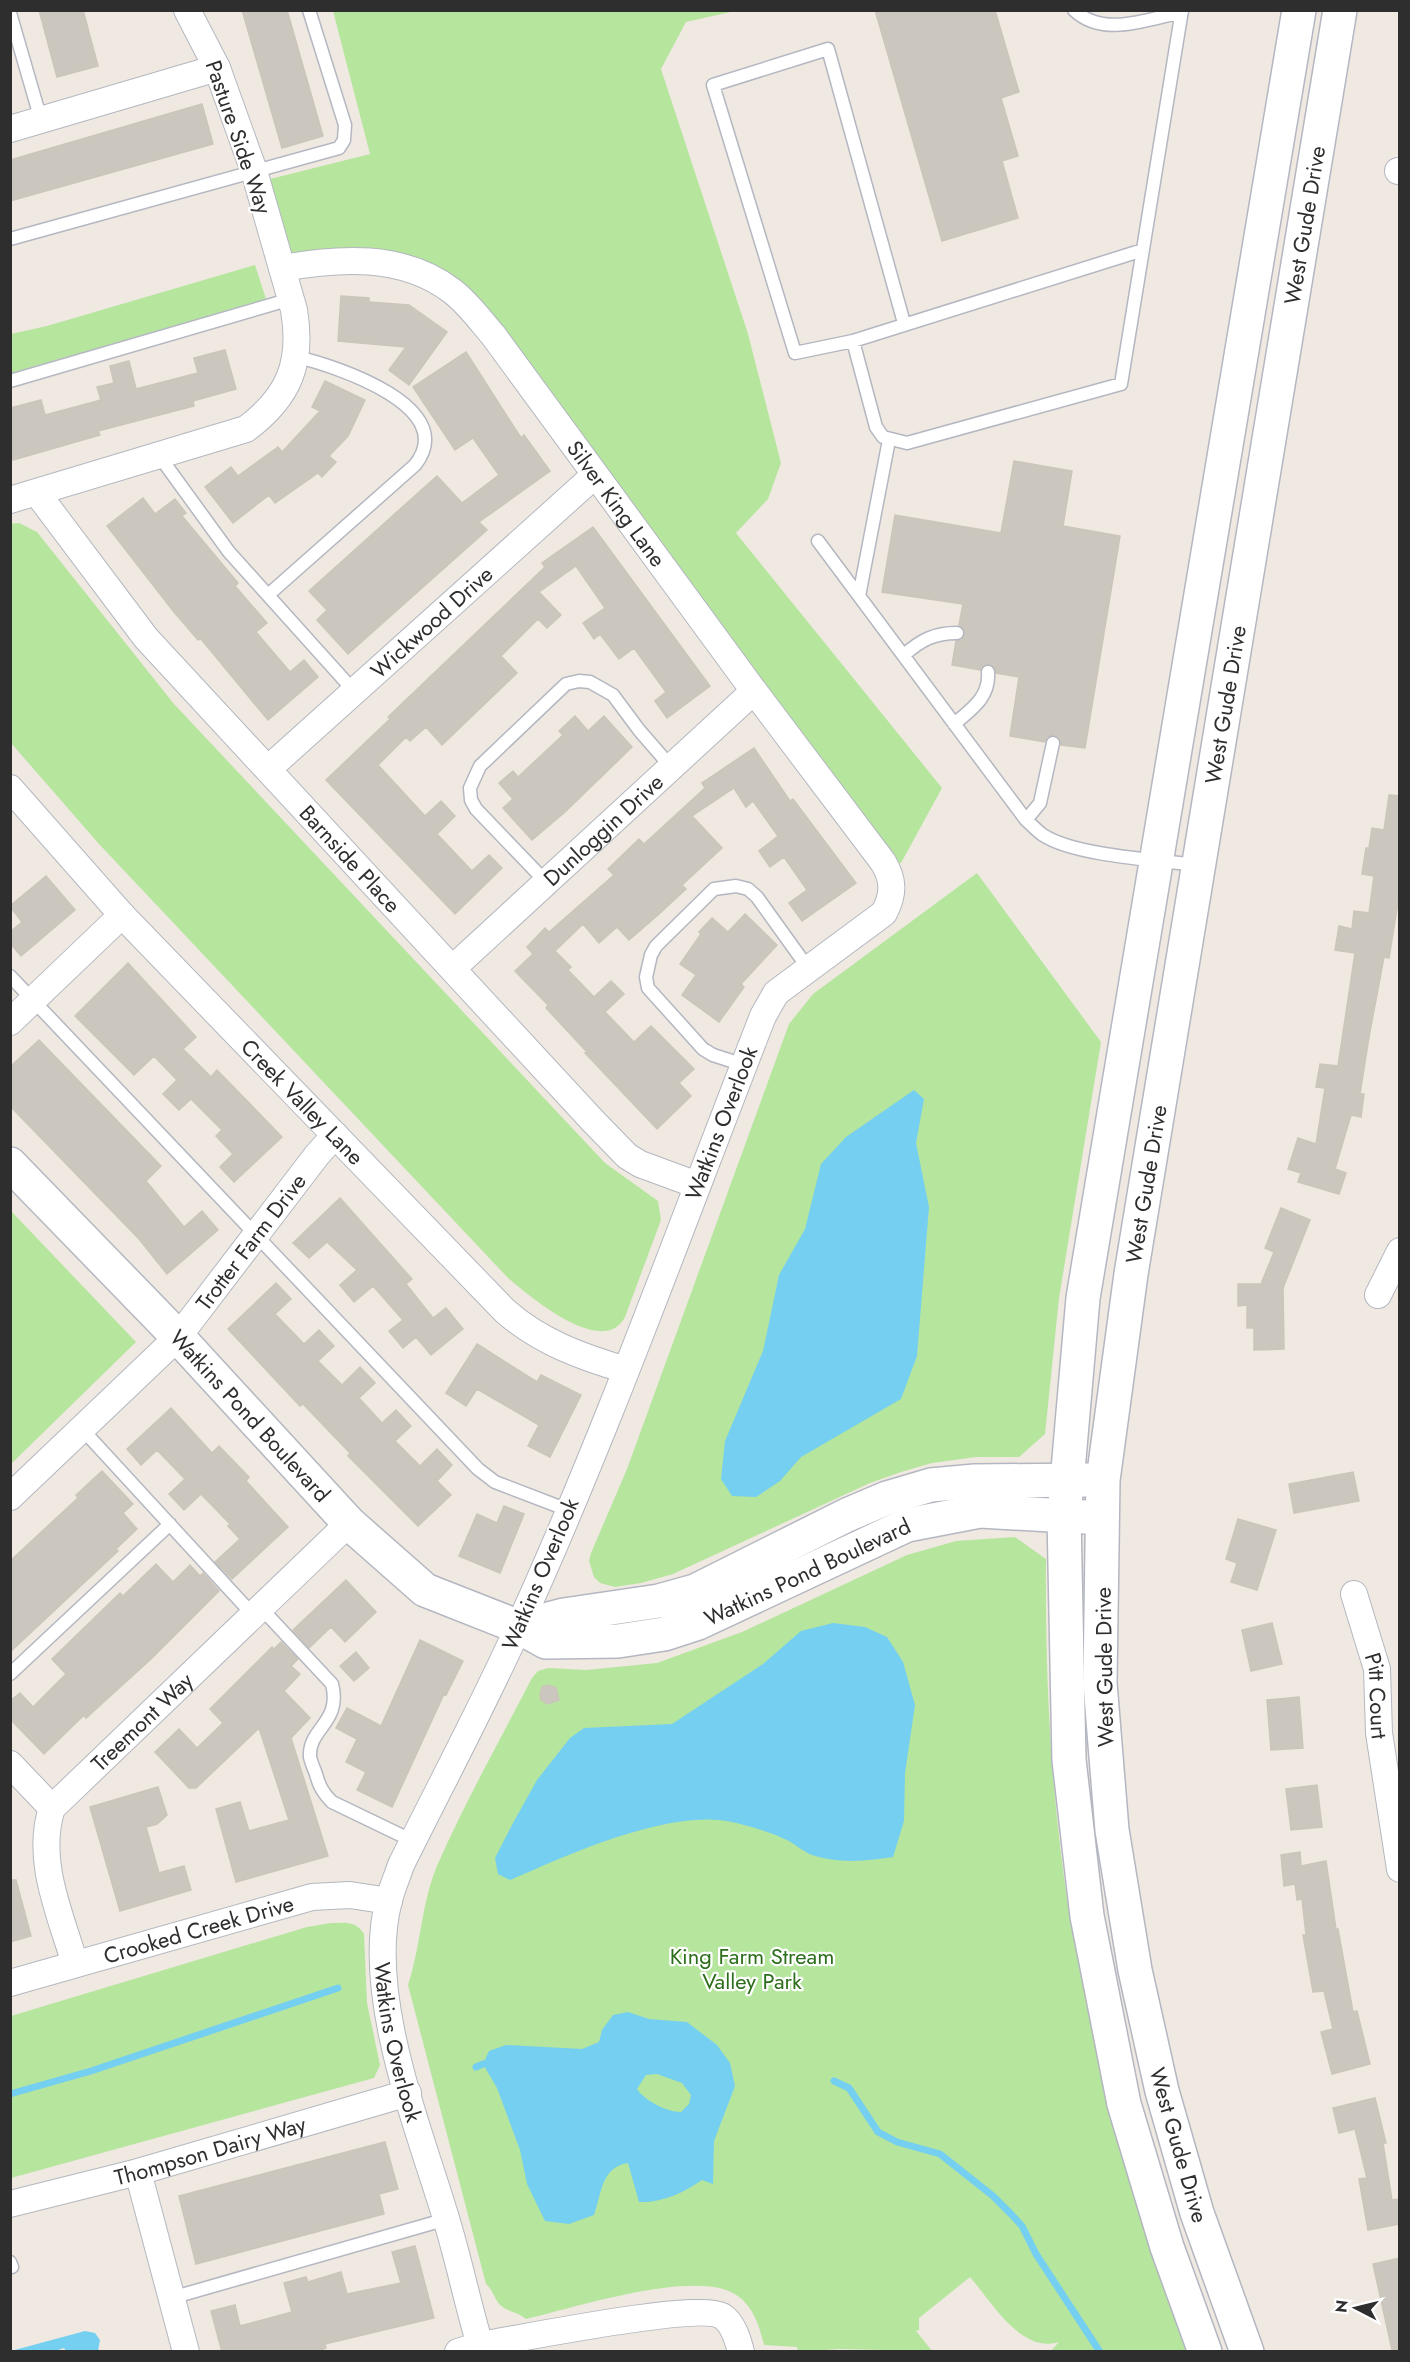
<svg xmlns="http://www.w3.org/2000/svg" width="1410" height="2362" font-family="Jost,sans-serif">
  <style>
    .green { fill: #b6e59e }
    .water { fill: #75cff0; fill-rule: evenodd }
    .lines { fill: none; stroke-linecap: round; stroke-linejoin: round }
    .stream { stroke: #75cff0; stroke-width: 7 }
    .building { fill: #cbc7bf; stroke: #cbc5ba; stroke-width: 1.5 }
    .lane-casing { stroke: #b4b7c1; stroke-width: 15 }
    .street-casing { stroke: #b4b7c1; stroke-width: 28 }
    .secondary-casing { stroke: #b4b7c1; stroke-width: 36 }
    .lane { stroke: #fff; stroke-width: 12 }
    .street { stroke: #fff; stroke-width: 26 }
    .secondary { stroke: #fff; stroke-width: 33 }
    .labels { text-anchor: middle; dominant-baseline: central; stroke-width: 4.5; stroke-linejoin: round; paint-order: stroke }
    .street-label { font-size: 22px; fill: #2e2e2e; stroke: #fff }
    .park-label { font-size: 22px; fill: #2c6e1b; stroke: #fff }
  </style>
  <rect width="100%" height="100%" fill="#efe9e1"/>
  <path class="green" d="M333 11H735L686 22 661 69 748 334 781 463 768 499 736 533 942 788 901 863 883 862 528 384 425 275 282 268 258 182 370 154Z
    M255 265 266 299 11 373V334L47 326Z
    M19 523 37 532 174 704 605 1163 658 1201 661 1220 625 1317C603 1359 531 1297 508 1278L99 844 11 743 10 524Z
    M977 873 1101 1042 1059 1298 1045 1434 1019 1457H976L932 1463 901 1472 870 1483 673 1574 641 1583 615 1587 600 1583 594 1577 589 1561 591 1553 627 1469 789 1024 813 994Z
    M11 1211 136 1342 11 1464Z
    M1015 1537 1046 1559C1045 1680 1051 1799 1070 1918L1087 1916 1205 2351H1051L1059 2342C1021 2354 992 2302 970 2277L919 2318V2330L916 2331 932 2351 838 2349 798 2352 797 2347 764 2345C759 2324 752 2302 731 2292 688 2271 573 2308 526 2319 518 2312 508 2312 500 2305 494 2298 493 2290 486 2284L408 1985C421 1946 421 1904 437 1866 465 1802 500 1740 532 1678L538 1671 548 1668 586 1670 657 1663 742 1632 907 1555 956 1541Z
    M331 1923C344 1923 356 1920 364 1934L367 2003 380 2065 374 2078 11 2178V2016L307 1927Z"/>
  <path class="water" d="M914 1090 924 1099 916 1143 929 1207 917 1356 901 1399 801 1457 780 1481 756 1497 732 1496 721 1479 725 1441 763 1351 779 1275 805 1229 821 1164 846 1137Z
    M833 1623 865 1627 887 1637 903 1662 915 1705 905 1773 904 1821 893 1857C866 1861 840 1864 812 1855 804 1852 796 1845 789 1841 773 1833 750 1826 732 1822 669 1808 568 1855 510 1880L498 1874 495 1858 513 1823 537 1780 570 1738 584 1728 672 1724 763 1664 801 1631Z
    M628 2012 649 2019 687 2022 717 2045 730 2063 735 2086 714 2141 713 2184 702 2180C683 2193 662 2203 639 2202L628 2163C601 2167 602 2193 594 2215L569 2224 545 2221 527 2184 520 2150 497 2088 483 2064 489 2051 506 2045 582 2049 599 2042 602 2030 613 2015ZM657 2074 682 2083 691 2095 689 2104 681 2112C667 2112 645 2101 637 2089L646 2075Z
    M85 2331 95 2333 100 2340 98 2351H66L64 2348 55 2351H11Z"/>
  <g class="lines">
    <path class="stream" d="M476 2067 483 2064
      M834 2081 849 2088 878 2132 897 2142 940 2154 993 2196 1011 2214 1022 2226 1036 2254 1100 2352
      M10 2094 91 2071 338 1988"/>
  </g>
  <path class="building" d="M39 10H83L98 66 57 77Z
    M242 10H287L323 136 282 148Z
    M875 10H995L1019 92 1001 98 1018 156 1002 161 1018 218 942 241Z
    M202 104 213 144 10 201V160Z
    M341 296 369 298V302L409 305 447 332 409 385 389 370 406 347 338 341Z
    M225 350 236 389 193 401 194 406 98 431 100 435 13 460 10 408 41 400 45 415 101 400 97 387 114 383 110 366 129 361 136 389 198 373 194 358Z
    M466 352 521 438 524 435 550 471 479 522 487 530 348 654 317 620 327 610 309 591 437 476 462 503 499 475 473 438 455 450 413 387Z
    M325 381 365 400 348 436 329 456 336 462 322 477 318 473 275 503 269 495 233 523 205 487 231 467 238 476 278 447 282 452 320 411 312 407Z
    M1014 461 1072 471 1063 526 1120 536 1085 748 1061 745 1059 737 1054 735 1047 737 1045 742 1010 736 1019 677 996 673 995 668 989 664 980 670 952 665 956 641 962 640 965 633 959 625 963 604 882 592 895 515 1001 533Z
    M143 498 155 514 175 499 186 513 182 516 238 583 235 586 267 623 256 632 290 672 304 660 318 677 268 720 201 639 198 640 174 612 107 526Z
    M593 527 710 686 667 718 655 701 666 692 634 648 619 659 600 634 594 639 583 623 605 608 576 566 539 592 561 615 547 628 538 619 501 656 517 673 442 745 426 727 410 741 406 737 378 765 425 816 441 801 455 816 437 834 472 871 489 855 502 868 455 914 326 780 390 719 388 717 545 567 542 563Z
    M575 716 588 731 604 716 632 747 565 812 532 840 503 808 513 799 499 783 513 771 518 777 563 735 559 731Z
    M754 748 790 801 793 799 856 883 802 921 789 903 807 890 784 857 770 867 759 851 778 836 753 801 746 807 734 788 692 816 722 848 682 885 686 889 658 915 629 940 617 927 599 943 583 924 555 951 571 967 568 970 594 997 611 981 624 994 605 1012 634 1042 651 1026 694 1069 679 1083 691 1096 657 1129 585 1053 587 1052 546 1008 548 1005 515 971 533 954 527 947 545 928 549 932 614 875 608 869 639 839 644 844 705 788 702 783Z
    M1389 795 1400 796V890L1389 958 1384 957 1369 1037 1360 1094H1364L1361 1117 1351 1115 1335 1169 1346 1173 1339 1194 1298 1182 1301 1173 1288 1169 1298 1138 1316 1144 1325 1088 1316 1087 1320 1064 1338 1066 1355 953 1335 950 1339 926 1352 929 1354 911 1369 913 1374 876 1362 874 1366 848H1369L1372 828 1384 830Z
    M46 876 75 910 21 956 10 943V932L22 922 10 906Z
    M745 914 777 945 741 984 744 987 719 1022 682 995 696 975 680 964 701 934 699 932 712 918 728 932Z
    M128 963 196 1037 183 1049 211 1077 217 1070 282 1137 234 1182 220 1167 233 1154 216 1136 222 1130 191 1099 179 1110 163 1094 177 1080 154 1056 134 1075 75 1016Z
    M39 1040 161 1166 146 1181 184 1227 202 1211 218 1230 167 1274 139 1239 10 1106V1067Z
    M340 1198 412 1279 406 1284 433 1318 446 1308 463 1329 431 1355 416 1337 403 1348 389 1331 403 1320 373 1286 354 1302 340 1285 357 1270 327 1242 309 1258 293 1243Z
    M1281 1208 1310 1220 1283 1288 1284 1349 1254 1350V1328H1247V1305L1238 1306V1284H1261L1274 1252 1265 1248Z
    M276 1283 291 1299 275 1314 304 1344 319 1330 334 1346 318 1361 342 1385 360 1367 375 1383 359 1398 382 1423 396 1410 411 1426 395 1441 420 1466 437 1449 452 1465 437 1481 451 1495 418 1526 348 1456 350 1453 303 1404 300 1406 228 1329Z
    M477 1344 537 1382 541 1375 581 1395 550 1457 528 1446 539 1425 477 1389 466 1406 446 1393Z
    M171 1408 212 1453 219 1446 249 1477 246 1481 288 1527 232 1579 215 1562 240 1539 228 1526 230 1524 201 1494 184 1510 169 1494 185 1479 157 1450 141 1465 127 1449Z
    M102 1471 133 1504 123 1513 137 1529 116 1549 118 1551 10 1652V1561L78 1498 76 1495Z
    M1353 1472 1359 1501 1294 1513 1289 1484Z
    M504 1506 524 1514 500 1573 459 1556 477 1514 497 1523Z
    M1238 1519 1276 1530 1257 1590 1231 1582 1237 1563 1226 1559Z
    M156 1564 173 1582 190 1565 200 1576 203 1573 219 1591 151 1659 86 1718 84 1715 44 1754 10 1719V1701L20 1693 33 1707 66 1674 52 1659 120 1593 123 1596Z
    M346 1580 376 1612 345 1642 331 1627 309 1648 293 1630Z
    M1272 1623 1282 1664 1251 1671 1242 1630Z
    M420 1640 463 1661 446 1695 444 1694 392 1807 357 1790 366 1772 346 1762 357 1739 336 1728 347 1708 381 1726Z
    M281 1642 298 1659 291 1666 300 1674 284 1691 310 1718 291 1738 328 1856 236 1882 216 1809 240 1802 249 1831 289 1820 259 1728 196 1788H189L155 1752 179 1729 197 1748 223 1723 210 1709 272 1647 274 1649Z
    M356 1652 369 1668 354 1681 340 1666Z
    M549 1685 556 1688 559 1700 548 1704 541 1700 540 1694 542 1687Z
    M1299 1697 1303 1748 1271 1750 1267 1700Z
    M1317 1785 1322 1827 1291 1830 1286 1789Z
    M158 1787 167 1815 157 1824 146 1827 159 1873 184 1866 191 1890 120 1911 90 1807Z
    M1300 1852 1301 1866 1326 1861 1336 1929H1338L1353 2012 1357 2011 1370 2064 1332 2074 1321 2032 1333 2029 1324 1991 1313 1992 1303 1935H1306L1302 1899 1297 1900 1295 1884 1284 1886 1281 1855Z
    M10 1880H16L31 1936 10 1942Z
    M1375 2098 1386 2143H1383L1392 2200 1400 2199V2224L1368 2230 1359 2179 1367 2178 1355 2129 1339 2133 1333 2108Z
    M385 2142 398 2189 379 2194 384 2214 196 2264 179 2196Z
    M415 2246 434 2318 325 2344 326 2348 314 2352H222L211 2311 235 2305 240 2326 292 2312 284 2283 306 2277 308 2282 341 2272 347 2294 401 2283 392 2252Z
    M1400 2258V2349L1392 2350 1373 2264Z"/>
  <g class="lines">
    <defs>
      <path id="lane" d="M1074 10C1103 38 1148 19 1182 12
        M10 13 41 120
        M10 239 339 148 344 140 345 125 309 10
        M1143 250 853 341 876 427 883 437 907 443 1121 384 1182 10
        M853 341 795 353 713 85 828 49 904 323
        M10 381 291 299
        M160 457 229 552 354 691
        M818 541 1026 820C1032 825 1037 831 1043 835 1075 856 1158 860 1197 865
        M268 595 415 465C461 407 336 366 297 357
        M859 596 889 440
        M904 655C921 640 934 633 957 633
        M954 724C972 709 990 697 988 672
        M1026 820 1040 803 1053 743
        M546 882 476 809 471 800 470 788 480 766 566 684 579 681 590 682 613 695 639 730 671 767
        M10 976 478 1469 495 1482 568 1510
        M744 1065 713 1055 703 1049 648 988 646 977 651 955 656 946 714 889 736 886 748 889 757 897 808 968
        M82 1429 254 1616
        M261 1608 332 1684C342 1723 308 1728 310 1757 311 1762 314 1769 316 1774 319 1786 323 1793 332 1802L413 1841
        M10 1674 170 1524
        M10 2262 12 2267
        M171 2298 447 2219"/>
      <g id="street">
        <path d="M10 129 217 68"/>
        <path d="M1398 171H1400"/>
        <path id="s1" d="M282 268C339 258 402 253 452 291 468 303 480 320 493 335L754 691 883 862C894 880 894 894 884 913L776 993 763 1016C683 1220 609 1428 518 1628 482 1708 440 1786 401 1865 397 1877 392 1888 389 1900 364 1992 418 2126 445 2215 459 2260 468 2306 482 2352"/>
        <path id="s2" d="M37 493 146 638 593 1121 627 1156 640 1164 697 1185"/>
        <path d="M10 500 246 429C289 397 303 363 294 310L254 171 217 68 187 10"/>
        <path id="s3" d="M268 769 595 475"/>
        <path id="s4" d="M10 788 122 915 505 1311C540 1342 582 1357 626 1370"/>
        <path id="s5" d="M453 968 754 691"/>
        <path d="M10 1022 122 915"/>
        <path d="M1378 1295 1400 1251"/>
        <path id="s6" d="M10 1497 178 1337 317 1155 335 1135"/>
        <path id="s7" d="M1354 1594 1377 1669 1379 1733 1400 1869"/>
        <path d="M10 1764 52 1808"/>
        <path id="s8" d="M75 1964C60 1913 35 1860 52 1808L349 1523"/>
        <path id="s9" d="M10 1983 312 1897 350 1895 389 1901"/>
        <path d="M138 2172 186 2352"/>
        <path id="s10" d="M10 2204 138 2172 408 2093"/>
        <path d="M458 2352 480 2345C519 2339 697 2302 722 2316 733 2323 738 2340 741 2352"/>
      </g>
      <g id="secondary">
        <path id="s11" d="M10 1164 178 1337 349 1523 425 1590 519 1627 546 1642 618 1641 664 1634 698 1623 907 1525 980 1511 1085 1517"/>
        <path d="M519 1627 564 1615 659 1601 695 1591 847 1515 887 1498 931 1485 975 1481 1087 1480"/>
        <path d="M1205 2352 1167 2247 1124 2104 1087 1916 1069 1760 1064 1516 1083 1298 1299 10"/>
        <path id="s12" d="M1247 2352 1197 2213 1162 2091 1135 1970 1112 1830 1100 1683 1103 1480 1131 1274 1340 10"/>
      </g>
    </defs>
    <use href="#lane" class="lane-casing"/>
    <use href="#street" class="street-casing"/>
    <use href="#secondary" class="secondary-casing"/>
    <use href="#lane" class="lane"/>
    <use href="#street" class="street"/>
    <use href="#secondary" class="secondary"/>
  </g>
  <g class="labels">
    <g class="street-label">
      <text transform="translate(239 137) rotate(71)">Pasture Side Way</text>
      <text stroke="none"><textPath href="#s12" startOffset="2162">West Gude Drive</textPath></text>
      <text stroke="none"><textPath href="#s1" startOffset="446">Silver King Lane</textPath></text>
      <text stroke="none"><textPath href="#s3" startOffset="220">Wickwood Drive</textPath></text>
      <text stroke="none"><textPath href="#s12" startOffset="1676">West Gude Drive</textPath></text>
      <text stroke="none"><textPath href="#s5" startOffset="204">Dunloggin Drive</textPath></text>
      <text stroke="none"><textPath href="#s2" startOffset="482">Barnside Place</textPath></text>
      <text stroke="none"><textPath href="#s4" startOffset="429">Creek Valley Lane</textPath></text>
      <text transform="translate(721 1123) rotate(-69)">Watkins Overlook</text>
      <text stroke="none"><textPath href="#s12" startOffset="1190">West Gude Drive</textPath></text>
      <text stroke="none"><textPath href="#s6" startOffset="352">Trotter Farm Drive</textPath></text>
      <text stroke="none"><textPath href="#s11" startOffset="348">Watkins Pond Boulevard</textPath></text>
      <text stroke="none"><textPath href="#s11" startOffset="1002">Watkins Pond Boulevard</textPath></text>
      <text transform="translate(540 1574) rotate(-67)">Watkins Overlook</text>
      <text transform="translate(1104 1667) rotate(-91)">West Gude Drive</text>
      <text stroke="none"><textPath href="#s7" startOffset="105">Pitt Court</textPath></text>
      <text stroke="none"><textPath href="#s8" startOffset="285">Treemont Way</textPath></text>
      <text stroke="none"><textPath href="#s9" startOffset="196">Crooked Creek Drive</textPath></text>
      <text stroke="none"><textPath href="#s1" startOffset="2212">Watkins Overlook</textPath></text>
      <text transform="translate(1179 2145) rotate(74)">West Gude Drive</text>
      <text stroke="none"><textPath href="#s10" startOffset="207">Thompson Dairy Way</textPath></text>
    </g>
    <g class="park-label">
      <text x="752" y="1956">King Farm Stream<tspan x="752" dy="25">Valley Park</tspan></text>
    </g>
  </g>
  <rect width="1410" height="2362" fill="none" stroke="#2e2e2e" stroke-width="24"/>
  <g transform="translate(1356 2308) rotate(277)" stroke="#ffffff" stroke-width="4.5" paint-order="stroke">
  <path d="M0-4.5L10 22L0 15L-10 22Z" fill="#2e2e2e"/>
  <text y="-9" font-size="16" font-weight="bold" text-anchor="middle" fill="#2e2e2e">N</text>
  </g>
</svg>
